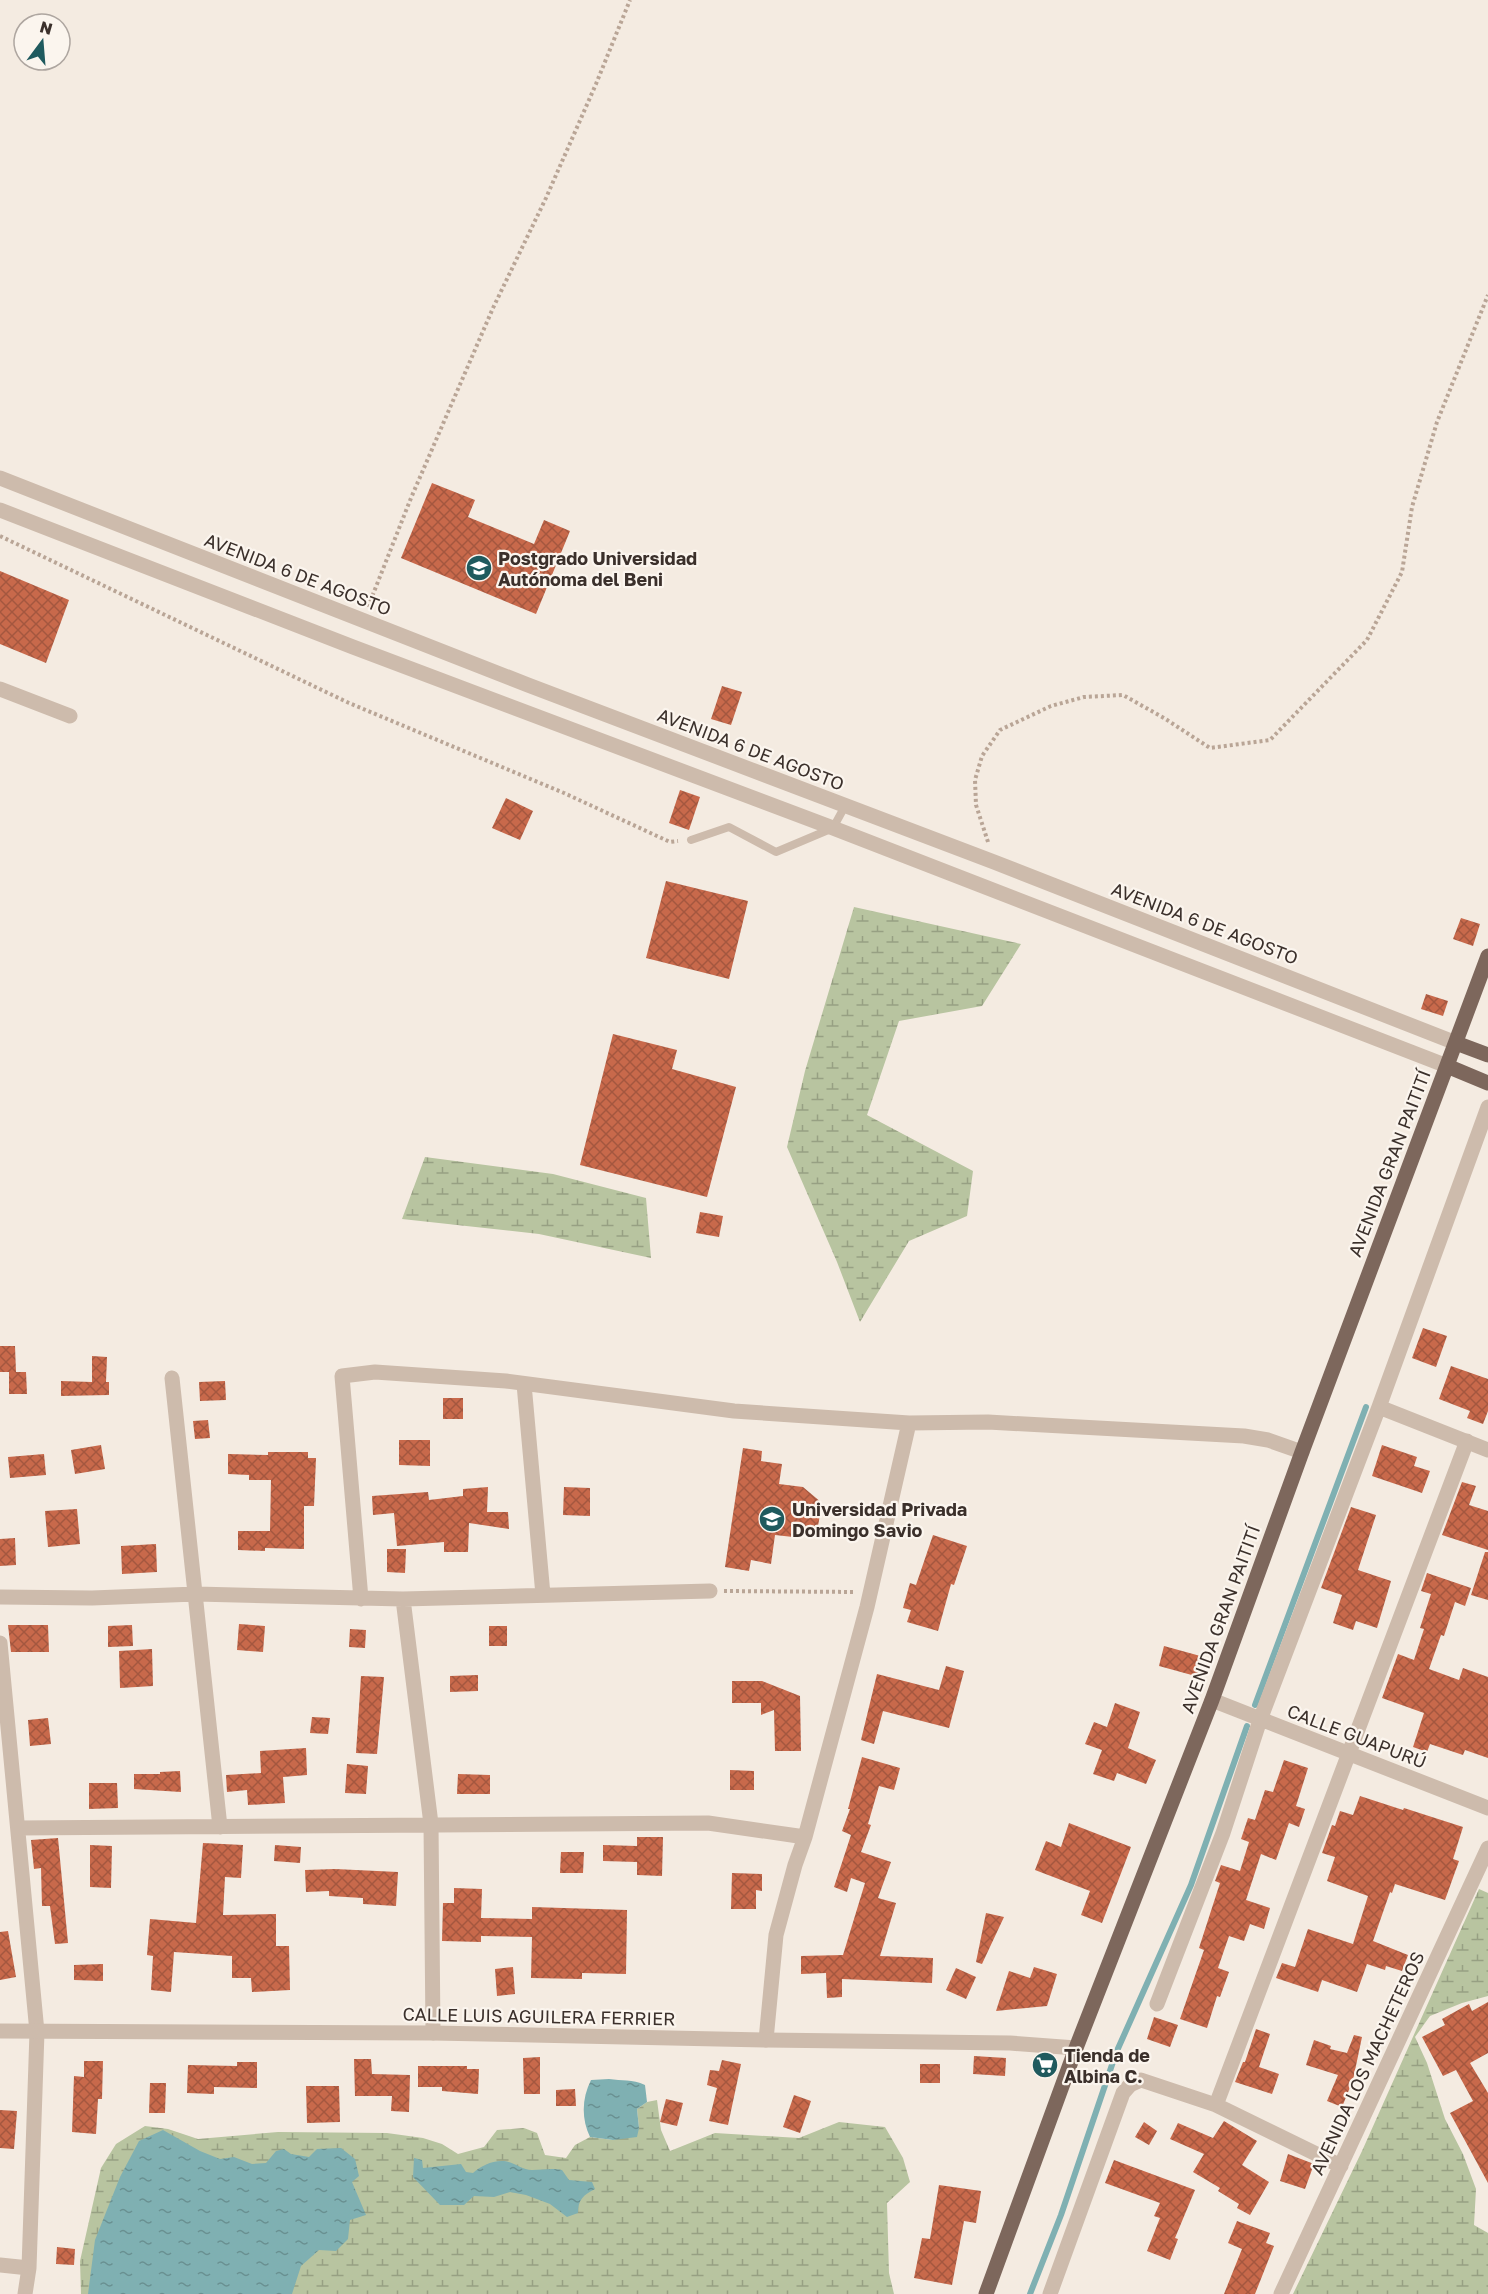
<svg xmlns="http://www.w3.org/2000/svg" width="1488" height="2294" font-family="'Golos Text',sans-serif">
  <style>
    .wetland { fill: url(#wetland-marsh) }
    .water { fill: url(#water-ripples) }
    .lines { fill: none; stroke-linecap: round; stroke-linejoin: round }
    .stream { stroke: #7fb0b2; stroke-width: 6 }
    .building { fill: url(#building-cross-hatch) }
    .path { stroke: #b9a596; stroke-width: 4; stroke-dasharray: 3 3; stroke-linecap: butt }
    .service { stroke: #cdbbac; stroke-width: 8 }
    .minor { stroke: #cdbbac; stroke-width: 15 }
    .tertiary { stroke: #cdbbac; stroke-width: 15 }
    .primary { stroke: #7d675c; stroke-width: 15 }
    .labels { text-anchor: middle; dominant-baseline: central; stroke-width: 4.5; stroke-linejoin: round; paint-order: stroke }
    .poi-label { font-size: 18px; font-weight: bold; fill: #3b302b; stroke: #fbf5ee; text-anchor: start }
    .street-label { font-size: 18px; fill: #3b302b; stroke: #fbf5ee }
  </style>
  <defs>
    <pattern id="wetland-marsh" width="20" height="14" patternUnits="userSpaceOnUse" patternTransform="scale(1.5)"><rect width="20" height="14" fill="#b8c4a0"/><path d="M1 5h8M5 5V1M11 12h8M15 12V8" fill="none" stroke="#97a083"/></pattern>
    <pattern id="water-ripples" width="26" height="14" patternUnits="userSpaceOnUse" patternTransform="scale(1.5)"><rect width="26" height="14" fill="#7fb0b2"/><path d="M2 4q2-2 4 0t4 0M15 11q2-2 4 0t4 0" fill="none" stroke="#699091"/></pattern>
    <pattern id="building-cross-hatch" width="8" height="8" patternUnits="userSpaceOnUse" patternTransform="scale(1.5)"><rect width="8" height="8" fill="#c8694b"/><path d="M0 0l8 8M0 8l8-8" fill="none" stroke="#a4573f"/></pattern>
  </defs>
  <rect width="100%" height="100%" fill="#f4ebe1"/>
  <path class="wetland" d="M854 907 1021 944 982 1006 899 1021 867 1115 973 1171 967 1216 909 1241 860 1322 837 1262 787 1147 805 1071Z
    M425 1157 553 1174 646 1198 651 1258 539 1234 402 1219Z
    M1479 1889 1488 1893V1996L1462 2003 1430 2016 1415 2037 1427 2063 1445 2119 1463 2154 1476 2189 1474 2225 1488 2233V2294H1293L1362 2151Z
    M657 2100 661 2130 670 2151 715 2133 799 2138 839 2122 885 2127 903 2158 910 2182 887 2203 889 2273 894 2294H81L80 2261 101 2168 116 2144 145 2126 168 2129 198 2139 278 2132 387 2133 423 2138 442 2144 458 2154 484 2147 497 2130 524 2128 537 2133 545 2155 566 2158 575 2145 590 2137 613 2140 639 2128 637 2109 647 2102Z"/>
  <path class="water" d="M609 2079C622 2081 632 2079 645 2085L647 2102 637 2109 639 2128 637 2137 613 2140 590 2137C581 2118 582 2098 591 2080Z
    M163 2130 200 2151 220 2159 234 2157 252 2164 266 2163 276 2151 284 2149 291 2154 309 2157 317 2149 341 2148 355 2159 359 2176 352 2182 366 2215 350 2220 348 2239 336 2251 319 2250 301 2266 292 2294H88L95 2240 120 2177 139 2141Z
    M414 2158 422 2160 423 2168 461 2164 466 2172 473 2173C480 2166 493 2160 504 2161 514 2162 522 2170 532 2170 543 2170 551 2168 562 2170L569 2180 592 2182 595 2189C583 2195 578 2200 578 2213L567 2217 550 2204 526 2195 510 2192 494 2197 474 2196 464 2205H440L413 2177Z"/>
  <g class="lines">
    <path class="stream" d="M1255 1705 1366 1407
      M1030 2294 1061 2215 1116 2053 1191 1885 1247 1726"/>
  </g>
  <path class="building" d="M432 483 475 500 468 517 534 544 544 520 570 531 536 614 401 558Z
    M0 571 69 600 46 663 0 644Z
    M722 686 742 692 731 725 711 719Z
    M680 790 700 797 689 830 669 823Z
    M506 798 533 811 520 840 492 828Z
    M666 881 748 901 729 979 646 958Z
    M1461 918 1480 924 1473 946 1453 939Z
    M1426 994 1448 1001 1443 1016 1421 1009Z
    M613 1034 677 1050 672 1069 736 1087 707 1197 580 1165Z
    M700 1212 723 1216 719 1237 696 1233Z
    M1423 1328 1447 1336 1436 1367 1412 1358Z
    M0 1346H15L16 1372H26L27 1394H9V1372H0Z
    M92 1356 107 1357 106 1382H109V1395L61 1396V1381L92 1382Z
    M1451 1366 1488 1379V1411L1483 1424 1467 1418 1470 1411 1439 1399Z
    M225 1381 226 1400 200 1401 199 1382Z
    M443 1398H463V1419H443Z
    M208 1420 210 1438 195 1439 193 1421Z
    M399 1440H430V1466L399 1465Z
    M101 1445 105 1469 75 1474 71 1450Z
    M1382 1445 1417 1457 1414 1466 1430 1471 1422 1493 1372 1476Z
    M743 1448 762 1451 761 1461 782 1464 779 1484 803 1487 822 1503 817 1532 793 1537 775 1535 771 1564 751 1560 749 1571 725 1567Z
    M268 1452H308V1458H316L314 1506H304V1549L265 1548V1551L238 1550V1531H270L271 1480H249V1475L228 1474V1454L268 1455Z
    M44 1454 46 1475 10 1478 8 1457Z
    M1462 1482 1476 1486 1469 1505 1488 1511V1550L1442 1535Z
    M488 1487 487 1512H508L509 1529 469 1523 468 1552H444V1542L397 1546 394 1513 373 1515 372 1496 428 1492 429 1500 463 1496V1489Z
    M564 1487 590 1488V1516L563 1515Z
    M1351 1507 1376 1515 1358 1570 1391 1581 1377 1628 1356 1621 1353 1630 1333 1623 1342 1595 1321 1588Z
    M77 1509 80 1544 48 1547 45 1511Z
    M933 1535 967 1546 954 1585 951 1584 938 1631 907 1622 911 1610 903 1608 910 1583 916 1585Z
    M15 1538 16 1565 0 1566V1539Z
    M156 1544 157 1572 122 1574 121 1546Z
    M387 1549H406L405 1573 387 1572Z
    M1485 1552H1488V1600L1471 1595Z
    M1427 1573 1471 1588 1465 1606 1455 1602 1444 1636 1441 1635 1429 1669 1459 1680 1463 1668 1488 1677V1758L1465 1750 1463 1755 1430 1744 1427 1752 1413 1747 1424 1713 1382 1698 1398 1654 1414 1660 1424 1629 1420 1628 1431 1594 1421 1591Z
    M239 1624 265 1626 263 1652 237 1650Z
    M8 1625H48L49 1652H11Z
    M132 1625 133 1646 108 1647V1626Z
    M489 1626H507V1646H489Z
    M350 1629 366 1630 365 1648 349 1647Z
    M1164 1646 1204 1657 1199 1677 1159 1666Z
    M152 1649 153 1686 120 1688 119 1651Z
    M946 1666 964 1671 949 1728 883 1711 874 1744 861 1740 877 1674 939 1690Z
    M478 1675V1691L450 1692V1676Z
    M361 1676 384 1677 377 1754 356 1753Z
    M732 1681H762L800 1696 801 1751H775L774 1710 761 1715V1703H732Z
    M1115 1703 1140 1712 1128 1748 1156 1760 1146 1784 1117 1773 1114 1781 1093 1774 1102 1750 1085 1744 1094 1722 1107 1727Z
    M312 1717 330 1718 328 1734 310 1733Z
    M48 1718 51 1744 30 1746 28 1720Z
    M306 1748 307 1775 283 1777 285 1803 248 1805 247 1790 227 1792 226 1775 261 1773 260 1751Z
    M862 1757 900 1768 894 1790 879 1786 868 1824 871 1825 861 1852 891 1862 878 1898 896 1903 880 1956 933 1958 932 1983 842 1979V1997L827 1998 826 1973 801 1974V1956L843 1955 865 1883 851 1878 847 1892 834 1887 851 1835 842 1831 850 1809H848Z
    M1284 1760 1308 1768 1296 1806 1305 1809 1299 1827 1289 1823 1276 1860 1261 1854 1246 1900 1270 1908 1264 1929 1250 1924 1244 1941 1229 1936 1218 1968 1229 1972 1220 1997 1217 1996 1207 2028 1180 2019 1204 1950 1199 1948 1220 1883 1215 1881 1221 1865 1240 1871 1249 1842 1241 1839 1248 1818 1255 1820 1265 1790 1273 1792Z
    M347 1764 368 1766 366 1794 345 1793Z
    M730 1770 754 1771V1790H730Z
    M180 1771 181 1792 134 1789V1774H160V1772Z
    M458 1774 490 1775V1794H457Z
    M89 1783H117L118 1808 89 1809Z
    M1360 1796 1403 1810 1404 1808 1463 1827 1453 1859 1459 1861 1445 1900 1395 1884 1392 1893 1390 1892 1373 1941 1408 1955 1402 1971 1386 1966 1385 1970 1367 1964 1357 1992 1322 1980 1318 1992 1276 1978 1282 1963 1295 1967 1308 1929 1353 1944 1368 1896 1327 1881 1335 1857 1322 1853 1332 1825 1335 1826 1340 1811 1353 1815Z
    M1069 1823 1131 1847 1102 1923 1081 1915 1090 1891 1035 1870 1046 1841 1061 1847Z
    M637 1837H663L662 1876 637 1875V1862L603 1861V1845L637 1846Z
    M58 1838 68 1943 55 1944 50 1906H42L41 1868 34 1869 31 1840Z
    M203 1843 243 1845 241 1878 225 1877 223 1915 276 1914V1946H289L290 1990 252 1992 251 1978H232V1956L174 1952 171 1992 151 1990 153 1956 147 1955 150 1919 196 1923Z
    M90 1845 112 1846 111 1888 90 1887Z
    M275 1845 301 1847 300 1863 274 1861Z
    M561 1852H584L583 1873H560Z
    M335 1869 398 1872 396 1906 363 1904V1898L329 1896V1891L306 1892 305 1870Z
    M732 1873 762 1874V1891L756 1890V1909H731Z
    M454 1888 482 1889 481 1918 532 1919V1907L627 1910 626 1974 582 1973V1979L531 1978 532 1937 481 1936V1942L442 1941 443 1903H454Z
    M986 1913 1004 1917 982 1964 976 1962Z
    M8 1931 16 1977 0 1980V1932Z
    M103 1964V1981L74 1980V1965Z
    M513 1967 515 1994 497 1996 495 1969Z
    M1034 1967 1057 1974 1047 2006 996 2011 1009 1971 1030 1978Z
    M956 1968 976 1977 966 1999 946 1990Z
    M1488 2002V2053L1470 2063 1488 2093V2183L1450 2113 1473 2101 1456 2070 1443 2076 1422 2037 1445 2025 1442 2019 1469 2004 1472 2011Z
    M1154 2017 1178 2025 1170 2047 1147 2039Z
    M1256 2029 1270 2034 1259 2067 1279 2074 1272 2094 1235 2082 1243 2062H1245Z
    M1354 2035 1362 2037 1353 2080 1342 2107 1327 2101 1338 2075 1306 2065 1314 2040 1331 2046 1330 2049 1347 2053Z
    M974 2056 1006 2058 1005 2076 973 2074Z
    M540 2057V2094H524L523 2058Z
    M354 2059H371L372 2074 410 2075 409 2112 391 2111 392 2096H355Z
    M722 2060 741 2064 728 2125 709 2121 717 2088 707 2085 710 2070 719 2071Z
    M84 2061H103L102 2099H98L96 2134 72 2132 74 2076 84 2077Z
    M237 2062H257V2088L214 2087V2094L187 2093 188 2065 237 2066Z
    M920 2064H940V2083H920Z
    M418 2066H467V2069H479L478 2094 442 2091V2087H418Z
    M150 2083H166L165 2113H149Z
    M306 2086H339L340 2122 307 2123Z
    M575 2089 576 2106H556V2090Z
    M794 2095 811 2101 800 2133 783 2127Z
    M666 2099 683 2103 677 2126 660 2122Z
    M0 2110 17 2111 14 2149 0 2148Z
    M1224 2121 1257 2141 1242 2165 1269 2182 1250 2215 1237 2208 1239 2204 1218 2191 1220 2188 1193 2172 1204 2154 1170 2139 1178 2123 1213 2138Z
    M1144 2122 1157 2131 1149 2145 1135 2137Z
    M1288 2154 1314 2164 1305 2189 1280 2181Z
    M1114 2160 1195 2190 1175 2238 1178 2239 1170 2260 1147 2251 1160 2218 1154 2216 1160 2203 1105 2183Z
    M939 2185 981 2191 976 2223 964 2221 952 2285 914 2278 922 2238 930 2239Z
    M1237 2221 1270 2233 1266 2243 1274 2246 1255 2294H1224L1242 2249 1228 2243Z
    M57 2247 75 2249 74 2265 56 2264Z"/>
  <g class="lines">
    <path class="path" d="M0 536 349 703 564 793 670 842 678 841
      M368 607 411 498 493 308 546 198 596 84 630 0
      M988 842 976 805 975 780 982 756 1000 730 1051 706 1084 697 1123 695 1164 718 1210 748 1270 740 1367 640 1402 572 1412 507 1437 422 1488 295
      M724 1591 855 1592"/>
    <path class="service" d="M691 840 729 827 776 852 833 828 845 806"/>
    <path class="minor" d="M0 689 70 716
      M172 1378 220 1827
      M524 1384 543 1595
      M1379 1407 1488 1450
      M0 1597 92 1598 196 1594 403 1599 710 1591
      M361 1599 342 1376 375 1372 506 1381 734 1411 909 1423
      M403 1599 431 1824 433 2033
      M0 1643 37 2032 29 2268 25 2294
      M1212 1700 1488 1808
      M18 1828 708 1823 805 1837
      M1157 2004 1223 1833 1260 1720 1379 1407 1488 1107
      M766 2040 776 1935 795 1865 805 1837 867 1607 909 1423 988 1422 1244 1436 1268 1440 1302 1452
      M1216 2105 1467 1441
      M0 2265 29 2268
      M1050 2294 1123 2093 1130 2085 1141 2080 1216 2105 1341 2166
      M1281 2294 1488 1848"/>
    <path class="tertiary" d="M0 478 528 685 994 862 1456 1043
      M0 510 353 647 833 828 1447 1066
      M0 2031 433 2033 766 2040 1010 2043 1076 2048"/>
    <path class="primary" d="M1456 1043 1488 1055
      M1447 1066 1488 1083
      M986 2294 1076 2048 1212 1700 1302 1452 1488 956"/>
  </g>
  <defs>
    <symbol id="university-disc" viewBox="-11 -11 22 22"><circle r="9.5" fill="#1f5a5e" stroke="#fbf5ee"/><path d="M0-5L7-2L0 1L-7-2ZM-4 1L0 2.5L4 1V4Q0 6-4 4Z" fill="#fff"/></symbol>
    <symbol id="supermarket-disc" viewBox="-11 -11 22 22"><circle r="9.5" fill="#1f5a5e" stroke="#fbf5ee"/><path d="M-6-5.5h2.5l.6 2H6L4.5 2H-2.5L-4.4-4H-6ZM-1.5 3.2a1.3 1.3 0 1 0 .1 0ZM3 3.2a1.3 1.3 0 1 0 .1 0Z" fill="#fff"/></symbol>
  </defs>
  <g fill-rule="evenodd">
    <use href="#university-disc" x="464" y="553" width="30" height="30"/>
    <use href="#university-disc" x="757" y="1504" width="30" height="30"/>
    <use href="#supermarket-disc" x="1030" y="2050" width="30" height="30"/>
  </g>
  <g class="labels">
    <g class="poi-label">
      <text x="498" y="558">Postgrado Universidad<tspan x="498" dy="21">Autónoma del Beni</tspan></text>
      <text x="792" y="1509">Universidad Privada<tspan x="792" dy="21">Domingo Savio</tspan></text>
      <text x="1064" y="2055">Tienda de<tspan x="1064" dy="21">Albina C.</tspan></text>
    </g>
    <g class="street-label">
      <text transform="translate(298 574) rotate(21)">AVENIDA 6 DE AGOSTO</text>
      <text transform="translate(751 749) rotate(21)">AVENIDA 6 DE AGOSTO</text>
      <text transform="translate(1205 923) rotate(21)">AVENIDA 6 DE AGOSTO</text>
      <text transform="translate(1389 1163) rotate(-69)">AVENIDA GRAN PAITITÍ</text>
      <text transform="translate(1220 1619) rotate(-70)">AVENIDA GRAN PAITITÍ</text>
      <text transform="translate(1357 1736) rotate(21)">CALLE GUAPURÚ</text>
      <text transform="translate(539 2016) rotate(1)">CALLE LUIS AGUILERA FERRIER</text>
      <text transform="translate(1367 2063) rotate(-65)">AVENIDA LOS MACHETEROS</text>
    </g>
  </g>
  <g transform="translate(42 42) rotate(16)"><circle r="28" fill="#fbf5ee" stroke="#aea6a0" stroke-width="1.5"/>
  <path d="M0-4.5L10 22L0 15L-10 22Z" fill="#1f5a5e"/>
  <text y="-9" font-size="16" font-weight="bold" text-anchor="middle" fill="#3b302b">N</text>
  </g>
</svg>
